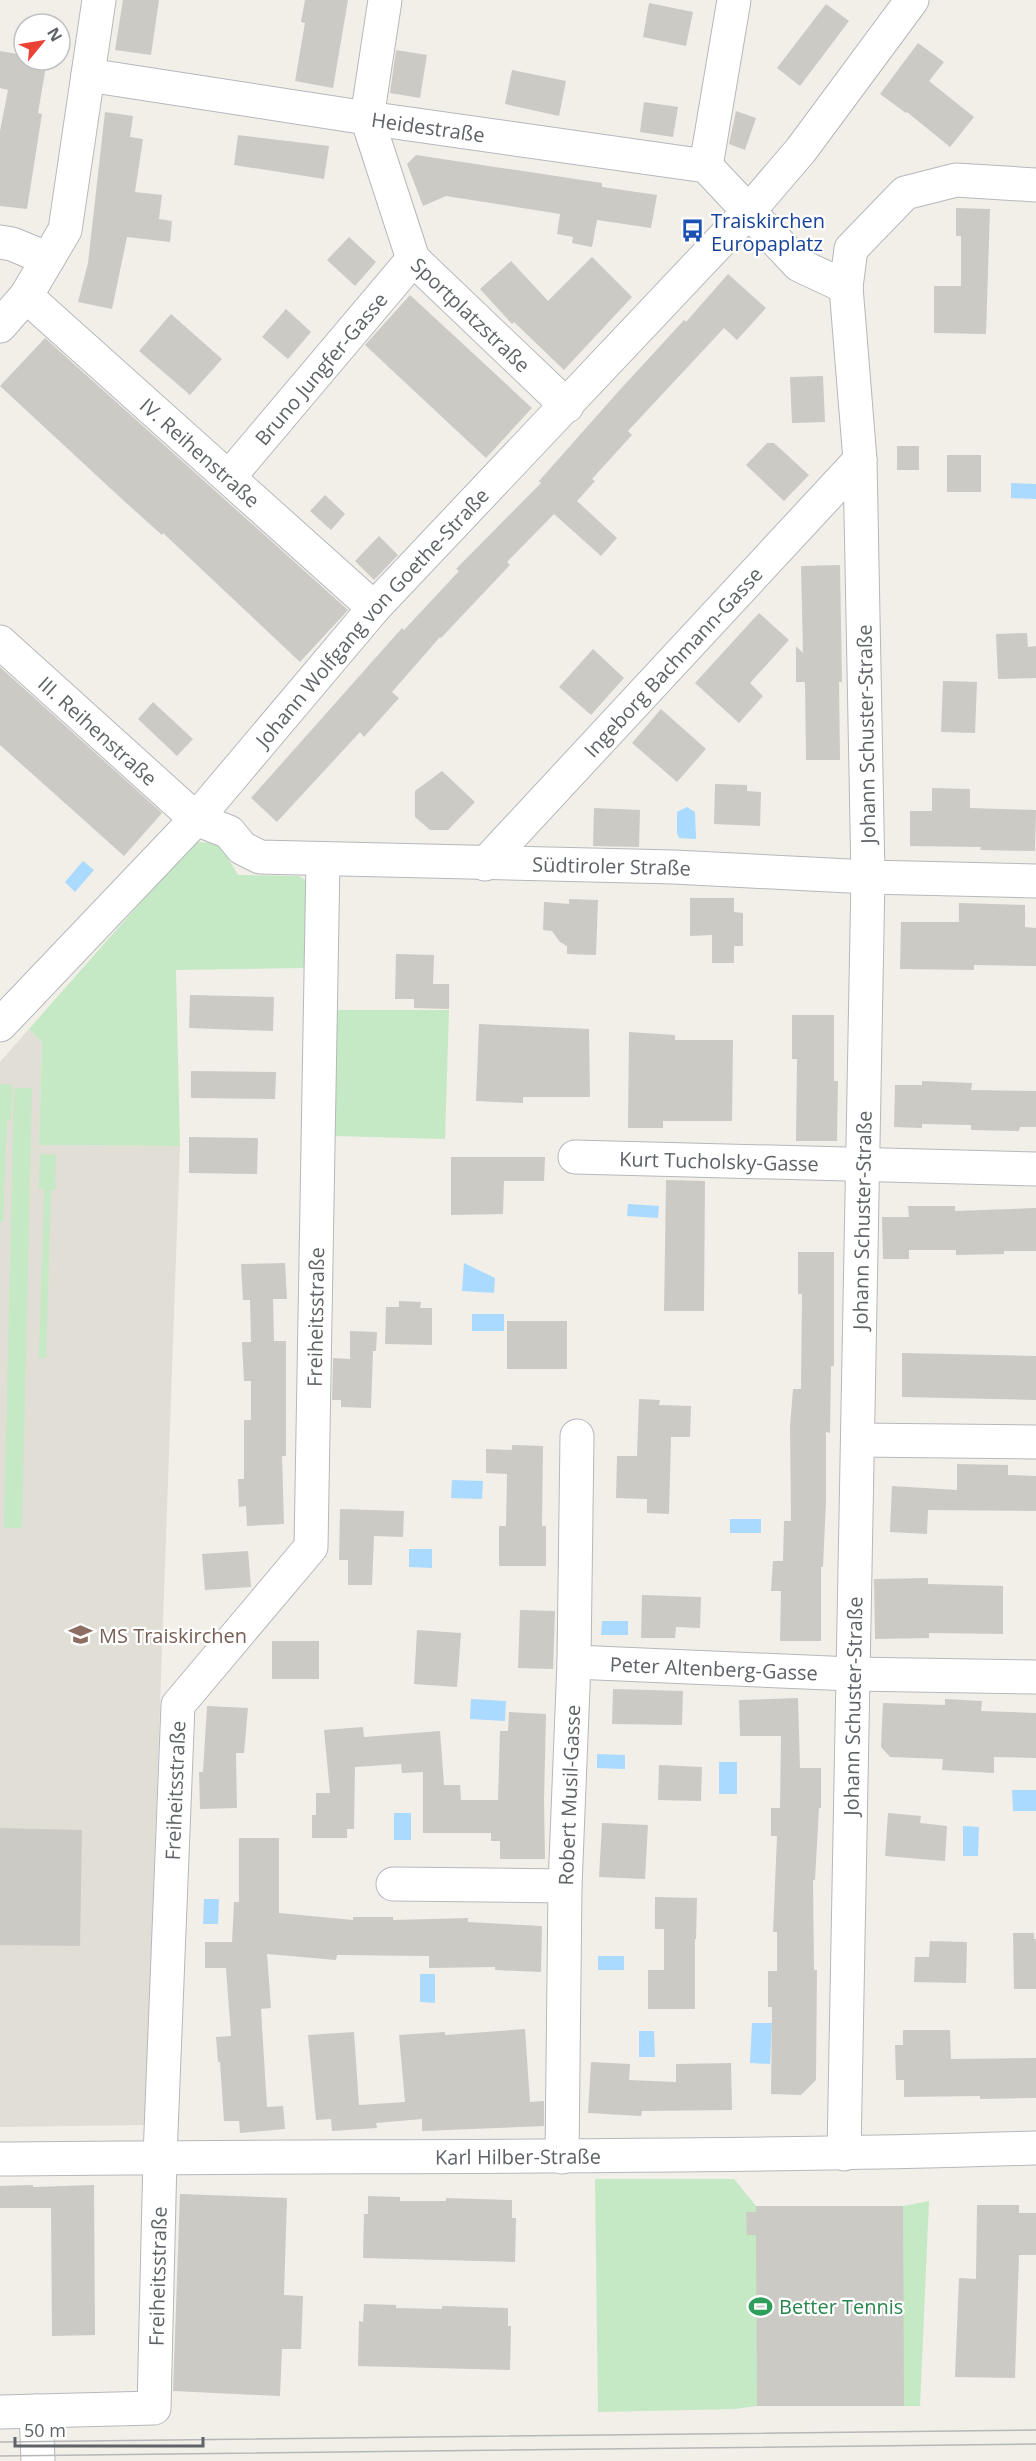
<svg xmlns="http://www.w3.org/2000/svg" width="1036" height="2461" font-family="'Open Sans',sans-serif">
  <style>
    .education { fill: #e1ded6 }
    .green { fill: #c5e8c5 }
    .water { fill: #aadaff }
    .building { fill: #cccac5 }
    .lines { fill: none; stroke-linecap: round; stroke-linejoin: round }
    .minor-casing { stroke: #b5b8bc; stroke-width: 35 }
    .minor { stroke: #fff; stroke-width: 33 }
    .tram { stroke: #b6b7b8; stroke-width: 1.5 }
    .labels { text-anchor: middle; dominant-baseline: central; stroke-width: 4.5; stroke-linejoin: round; paint-order: stroke }
    .street-label { font-size: 20px; fill: #5f6368; stroke: #fff }
    .transit-label { font-size: 20px; fill: #164399; stroke: #fff; text-anchor: start }
    .education-label { font-size: 20px; fill: #785e54; stroke: #fff; text-anchor: start }
    .leisure-label { font-size: 20px; fill: #27864d; stroke: #fff; text-anchor: start }
  </style>
  <rect width="100%" height="100%" fill="#f1efe8"/>
  <path class="education" d="M29 1029 42 1042 39 1145 180 1146 145 2125 0 2127V1062Z"/>
  <path class="green" d="M194 842 219 843 238 875 299 876 305 880 307 888 305 968 176 970 180 1146 39 1145 42 1042 29 1029Z
    M335 1010H449L445 1139 334 1136Z
    M0 1084 12 1085 11 1120H7L3 1222H0Z
    M14 1088H32L22 1528H4Z
    M40 1154 56 1155 55 1190H51L46 1358H39L44 1190 39 1189Z
    M595 2179H734L756 2206H903L929 2201 920 2406H757L735 2409 598 2412Z"/>
  <path class="water" d="M1011 483 1036 484V499L1011 498Z
    M687 807 695 812 696 839 679 838 677 833V812Z
    M83 861 94 870 75 892 65 882Z
    M628 1204 659 1206 658 1218 627 1216Z
    M464 1263 495 1278 494 1293 462 1291Z
    M472 1314H504V1331H472Z
    M452 1480 483 1481 482 1499 451 1498Z
    M730 1519H761V1533H730Z
    M409 1549H432V1568L409 1567Z
    M602 1621H628V1635H601Z
    M471 1699 506 1701 505 1721 470 1719Z
    M597 1754 625 1755V1769L597 1768Z
    M719 1762H737V1794H719Z
    M1012 1790H1036V1811H1013Z
    M394 1813H411V1840H394Z
    M963 1826 979 1827 978 1856H963Z
    M204 1899H219L218 1924H203Z
    M598 1956H624V1970H598Z
    M420 1974H435V2003L420 2002Z
    M752 2023H772L770 2064 750 2063Z
    M639 2031H654L655 2057H639Z"/>
  <path class="building" d="M123 0H159L151 55 115 50Z
    M305 0H348L333 88 295 81 305 23 301 22Z
    M649 3 693 12 686 46 643 37Z
    M826 4 849 21 800 86 777 68Z
    M918 43 944 62 929 81 974 117 950 147 907 112 906 113 880 94Z
    M396 50 427 55 420 98 390 93Z
    M0 51 24 55V60H47L38 113 42 114 27 209 0 206V131L8 90 0 88Z
    M512 70 566 81 559 116 505 104Z
    M644 102 678 107 673 137 640 132Z
    M736 111 756 118 745 150 729 144Z
    M105 112 133 116 130 137 143 139 135 192 162 195 159 219 172 221 170 242 127 237 112 309 78 302 88 263Z
    M238 135 329 146 324 179 234 165Z
    M416 155 602 183V187L657 195 651 228 597 220 592 247 572 243 573 237 557 234 560 214 446 196 423 206 407 164Z
    M956 208 990 209 986 334 934 333V286H961V236H956Z
    M349 237 376 262 355 286 327 260Z
    M592 257 632 297 564 370 514 322 512 324 480 289 511 261 548 301Z
    M728 274 766 308 737 340 724 328 628 431 632 435 592 479 595 481 577 501 617 538 601 556 554 514 507 562 510 565 441 638 440 637 392 692 399 698 364 737 360 732 277 822 251 798 402 628 404 630 459 571 456 569 541 483 539 481 617 393 684 320 686 322Z
    M410 295 532 408 486 458 365 345Z
    M286 309 311 332 288 359 262 337Z
    M171 314 222 359 190 395 139 351Z
    M45 338 348 610 300 662 163 533 162 535 124 501 0 386Z
    M823 376 825 422 792 423 790 377Z
    M767 443H774L809 475 784 501 746 465Z
    M897 446H919V470H897Z
    M947 455H981V492H947Z
    M325 495 345 514 331 530 310 511Z
    M379 536 398 555 374 580 355 561Z
    M840 565 842 682H839L840 760H806L805 682H796V646L803 653 801 566Z
    M759 613 789 640 750 683 763 696 739 723 695 683Z
    M1027 633 1028 647 1036 646V678L998 679 996 634Z
    M593 649 624 678 591 715 559 687Z
    M0 667 162 813 124 856 0 745Z
    M943 681 977 682 975 733 941 732Z
    M153 702 193 739 177 756 138 719Z
    M661 709 706 749 677 782 632 743Z
    M442 771 475 802 448 830H430L415 817V791Z
    M715 784 747 785V791L761 792 760 826 714 824Z
    M932 788 970 789V808L1036 810 1035 851 980 850 981 847 910 846V811H932Z
    M594 808 640 810 639 847 593 846Z
    M690 898H734V912L743 913V946H734V963H712V935L690 936Z
    M569 899 598 900 596 955 567 954V946L560 942 552 931 543 930 544 902 569 904Z
    M959 903 1025 905V927L1036 928V966L974 965V970L900 969 901 922H959Z
    M396 954 434 955 433 984H449V1009L414 1008V999H395Z
    M190 995 274 997 273 1031 189 1028Z
    M792 1015H834V1081H838L837 1141H796L797 1059H792Z
    M479 1024 589 1029 590 1097H523V1103L476 1101Z
    M629 1032 675 1035V1040H733L732 1121H663V1128H628Z
    M191 1071 276 1072 275 1099 191 1098Z
    M922 1081 972 1083 971 1090 1036 1091V1127H1020L1019 1131 971 1130V1125L922 1124V1128L894 1127 895 1085H922Z
    M189 1137 258 1138 257 1174 189 1173Z
    M451 1157H545L544 1181H504L503 1214 451 1215Z
    M666 1180 705 1181 704 1311H664Z
    M908 1206H955V1211L1036 1208V1251H1004V1254L956 1255V1250H909V1259H883L882 1217H909Z
    M798 1252H834V1366H831L830 1433 826 1432V1502L823 1567H821V1641H780L781 1591H771L773 1561H783L784 1521H791L790 1426 793 1389H801L802 1294H798Z
    M285 1263 287 1299H273L274 1341H286V1456H282L284 1524 247 1526 246 1506 239 1507 238 1479H244V1420H251V1381H244L242 1342H251L250 1300H243L241 1264Z
    M399 1301 421 1302 420 1308H432V1345L385 1344 386 1307H399Z
    M507 1321H567V1369H507Z
    M350 1331 377 1332 376 1351H373L371 1408 341 1407V1400H332L333 1358 350 1359Z
    M902 1353 1036 1356V1400L902 1397Z
    M639 1399 660 1400 659 1405 691 1406 690 1437H671L669 1514 647 1513V1499L616 1498 617 1456H637Z
    M512 1445 543 1446 542 1526H546V1566H499V1526H506L507 1474 486 1473V1449L512 1450Z
    M957 1464 1008 1465V1475L1036 1476V1511L928 1510 927 1534 890 1532 892 1486 957 1490Z
    M340 1509 404 1511 403 1537 374 1536 372 1585H348V1560H339Z
    M248 1551 251 1587 205 1590 202 1554Z
    M928 1578V1584L1003 1586V1634L929 1633V1638L875 1639 874 1579Z
    M642 1595 701 1597 700 1628 676 1627 675 1638H641Z
    M520 1610 555 1611 553 1669 518 1668Z
    M417 1630 461 1633 457 1687 414 1684Z
    M272 1641H319V1679H272Z
    M613 1689 683 1691 682 1725 612 1724Z
    M798 1698 800 1768H821V1808H819L815 1880H813L814 1970H817L816 2080 801 2095 771 2094 772 2007H768V1971H777V1932H773L777 1836H771V1808H780L781 1736H740L739 1700Z
    M945 1699 982 1701 981 1711 1036 1713V1758L994 1757V1773L942 1770 943 1759 890 1757 881 1747 883 1703 945 1705Z
    M207 1706 248 1708 244 1753H236L237 1808 200 1809 199 1772H203Z
    M509 1712 546 1714 544 1800 545 1859H500V1841H491V1833H423V1772L402 1773 401 1764 355 1767 354 1829H347V1838H312V1815H316V1793H330L324 1730 363 1727 364 1737 440 1731 444 1785H460L461 1800H498L500 1731H508Z
    M659 1765 702 1767 701 1801 658 1800Z
    M888 1813 921 1816 920 1823 947 1826 945 1861 885 1856Z
    M602 1823 648 1825 645 1879 599 1877Z
    M0 1828 82 1830 80 1946 0 1945Z
    M239 1838H279V1913L353 1920V1917H393V1920L468 1918V1922L542 1926 541 1972 495 1970V1967L429 1968V1956L337 1955 336 1960 267 1954 271 2008 261 2009 267 2107 283 2106 285 2129 240 2133 239 2121H224L220 2062H218L216 2037 231 2036 226 1968H205V1942H232L234 1902H239Z
    M655 1897 697 1898 696 1939H695V2009H648V1970H664V1929H655Z
    M1013 1933H1034V1939H1036V1989H1014Z
    M930 1941 967 1942 966 1983 914 1982 915 1957H929Z
    M525 2029 530 2102 544 2101V2126L422 2131V2119L376 2123 377 2128 332 2131 331 2119 316 2120 308 2035 354 2032 359 2105 405 2102 399 2035 445 2032V2035Z
    M903 2030H950L951 2059 1036 2058V2098L980 2099V2096L904 2097V2080H896L895 2045H903Z
    M591 2062 630 2064 629 2080 676 2082V2064L731 2063 732 2110 642 2111 641 2116 588 2113Z
    M33 2185V2187L94 2185 95 2335 52 2336 51 2208H0V2186Z
    M180 2194 287 2198 284 2295 303 2296 301 2349H282L280 2396 173 2391Z
    M368 2196 400 2197V2201H446V2198L512 2200V2218H516L515 2262 363 2258 364 2214H368Z
    M977 2205H1019V2213H1036V2255H1019L1015 2378 955 2377 959 2278 976 2279Z
    M756 2206H903L904 2406H757L756 2235H747L746 2212H756Z
    M364 2304 396 2305V2308L442 2309V2306L508 2308V2326H511L510 2370 358 2366 359 2321 363 2322Z"/>
  <g class="lines">
    <defs>
      <g id="minor">
        <path id="s1" d="M385 0 367 118 413 259 567 406"/>
        <path id="s2" d="M88 75 367 118 706 166 799 265 846 287 851 249 905 193 956 180 1036 185"/>
        <path d="M706 166 734 0"/>
        <path d="M0 242 12 244 48 259"/>
        <path id="s3" d="M26 296 374 608"/>
        <path d="M0 326 26 296 65 230 99 0"/>
        <path id="s4" d="M229 477 413 259"/>
        <path id="s5" d="M0 642 196 819 229 832 242 848 260 857 674 867 868 877 1036 881"/>
        <path id="s6" d="M485 864 860 460"/>
        <path id="s7" d="M0 1025 196 819 374 608 748 212 801 150 912 0"/>
        <path id="s8" d="M575 1157 1036 1169"/>
        <path d="M858 1440 1036 1442"/>
        <path id="s9" d="M574 1662 852 1674 1036 1677"/>
        <path d="M393 1884 565 1886"/>
        <path id="s10" d="M844 2154 868 877 860 460 846 287"/>
        <path id="s11" d="M562 2157 565 1886 574 1662 577 1436"/>
        <path id="s12" d="M0 2159C345 2155 691 2159 1036 2148"/>
        <path d="M36 2411 38 2461"/>
        <path id="s13" d="M0 2412 154 2408 160 2157 178 1705 311 1547 323 860"/>
      </g>
    </defs>
    <use href="#minor" class="minor-casing"/>
    <use href="#minor" class="minor"/>
    <path class="tram" d="M0 2442 1036 2430
      M0 2456 1036 2444"/>
  </g>
  <defs>
    <symbol id="bus-bare" viewBox="-9 -9 18 18"><path d="M-5-6H5V4H4V6H2V4H-2V6H-4V4H-5ZM-3.5-4V0h7V-4ZM-3.5 1.2v1.5H-2V1.2ZM2 1.2v1.5H3.5V1.2Z" fill="#1a4fb4" stroke="#fff" stroke-width="2.5" paint-order="stroke"/></symbol>
    <symbol id="school-bare" viewBox="-9 -9 18 18"><path d="M0-5L7-2L0 1L-7-2ZM-4 1L0 2.5L4 1V4Q0 6-4 4Z" fill="#8d6e63" stroke="#fff" stroke-width="2.5" paint-order="stroke"/></symbol>
    <symbol id="stadium-bare" viewBox="-9 -9 18 18"><path d="M0-5a6.5 5 0 1 0 0 10a6.5 5 0 1 0 0-10ZM-3.5-1.8h7v3.6h-7Z" fill="#2e9e5b" stroke="#fff" stroke-width="2.5" paint-order="stroke"/></symbol>
  </defs>
  <g fill-rule="evenodd">
    <use href="#bus-bare" x="676" y="214" width="33" height="33"/>
    <use href="#school-bare" x="64" y="1618" width="33" height="33"/>
    <use href="#stadium-bare" x="744" y="2290" width="33" height="33"/>
  </g>
  <g class="labels">
    <g class="street-label">
      <text stroke="none"><textPath href="#s2" startOffset="344">Heidestraße</textPath></text>
      <text stroke="none"><textPath href="#s1" startOffset="348">Sportplatzstraße</textPath></text>
      <text stroke="none"><textPath href="#s4" startOffset="142">Bruno Jungfer-Gasse</textPath></text>
      <text stroke="none"><textPath href="#s3" startOffset="234">IV. Reihenstraße</textPath></text>
      <text stroke="none"><textPath href="#s7" startOffset="552">Johann Wolfgang von Goethe-Straße</textPath></text>
      <text stroke="none"><textPath href="#s6" startOffset="276">Ingeborg Bachmann-Gasse</textPath></text>
      <text stroke="none"><textPath href="#s5" startOffset="132">III. Reihenstraße</textPath></text>
      <text transform="translate(866 734) rotate(-91)">Johann Schuster-Straße</text>
      <text stroke="none"><textPath href="#s5" startOffset="692">Südtiroler Straße</textPath></text>
      <text stroke="none"><textPath href="#s8" startOffset="144">Kurt Tucholsky-Gasse</textPath></text>
      <text stroke="none"><textPath href="#s10" startOffset="934">Johann Schuster-Straße</textPath></text>
      <text stroke="none"><textPath href="#s13" startOffset="1294">Freiheitsstraße</textPath></text>
      <text stroke="none"><textPath href="#s9" startOffset="140">Peter Altenberg-Gasse</textPath></text>
      <text stroke="none"><textPath href="#s10" startOffset="448">Johann Schuster-Straße</textPath></text>
      <text stroke="none"><textPath href="#s13" startOffset="772">Freiheitsstraße</textPath></text>
      <text stroke="none"><textPath href="#s11" startOffset="362">Robert Musil-Gasse</textPath></text>
      <text stroke="none"><textPath href="#s12" startOffset="518">Karl Hilber-Straße</textPath></text>
      <text stroke="none"><textPath href="#s13" startOffset="286">Freiheitsstraße</textPath></text>
    </g>
    <g class="transit-label">
      <text x="711" y="220">Traiskirchen<tspan x="711" dy="23">Europaplatz</tspan></text>
    </g>
    <g class="education-label">
      <text x="99" y="1635">MS Traiskirchen</text>
    </g>
    <g class="leisure-label">
      <text x="779" y="2306">Better Tennis</text>
    </g>
  </g>
  <g transform="translate(42 42) rotate(60)"><circle r="28" fill="#ffffff" stroke="#bfc1c3" stroke-width="1.5"/>
  <path d="M0-4.5L10 22L0 15L-10 22Z" fill="#ea4335"/>
  <text y="-9" font-size="16" font-weight="bold" text-anchor="middle" fill="#5f6368">N</text>
  </g>
  <path d="M15 2437v9h188v-9" fill="none" stroke="#5f6368" stroke-width="3"/>
  <text x="24" y="2437" font-size="18" fill="#5f6368" stroke="#ffffff" stroke-width="4.5" paint-order="stroke">50 m</text>
</svg>
